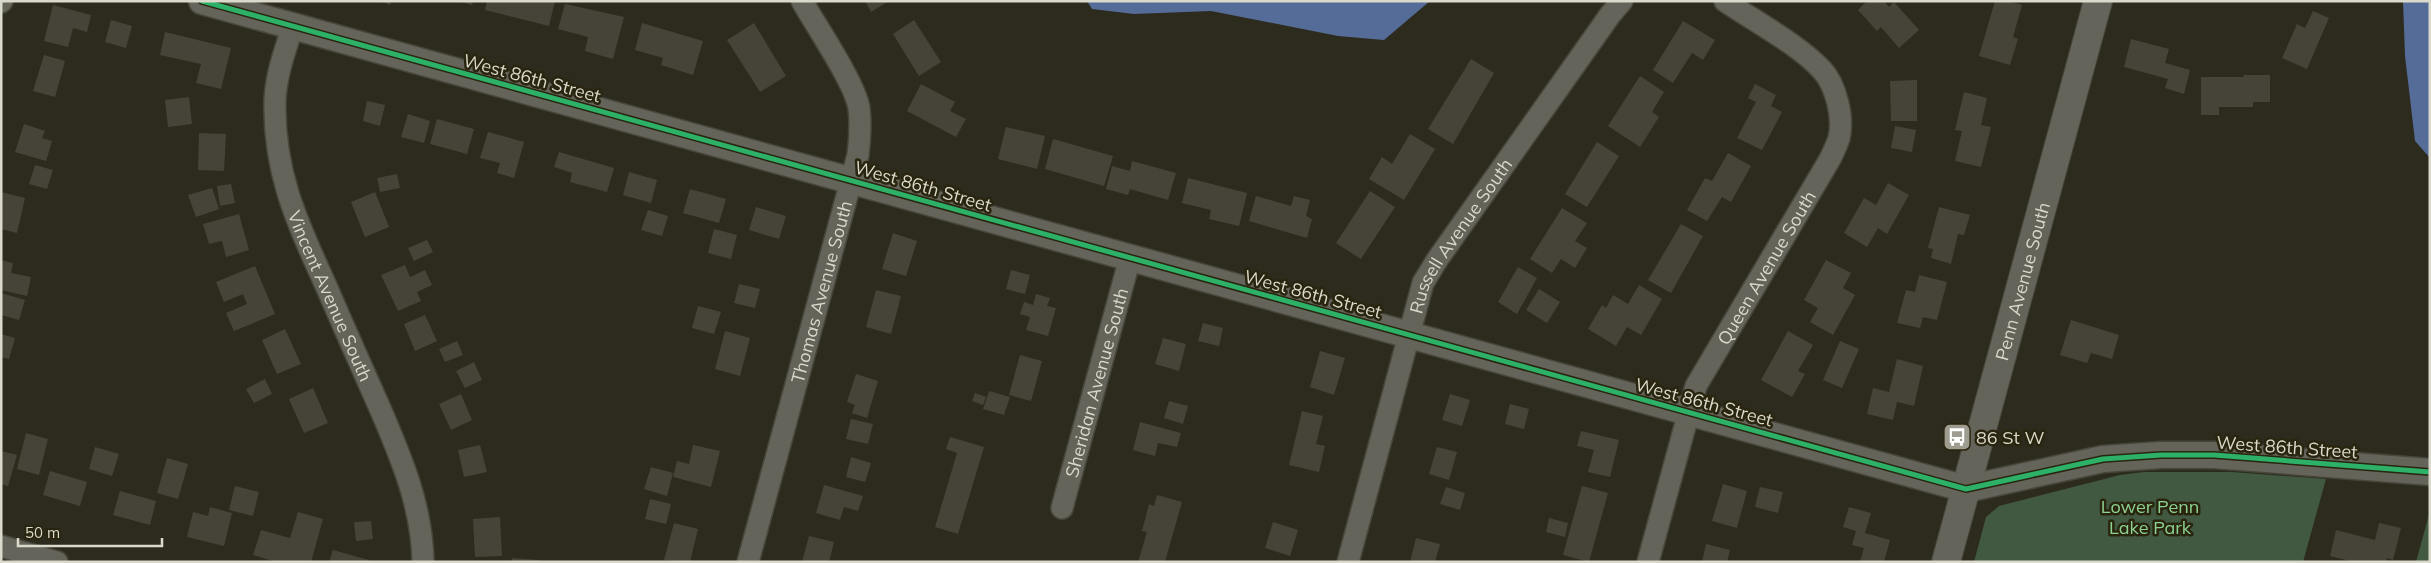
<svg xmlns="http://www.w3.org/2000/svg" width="2431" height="563" font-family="Mulish,sans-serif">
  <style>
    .green { fill: #405940 }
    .water { fill: #546c97 }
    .building { fill: #464439 }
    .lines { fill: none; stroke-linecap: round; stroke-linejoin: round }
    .minor-casing { stroke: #48463b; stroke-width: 24 }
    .tertiary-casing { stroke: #48463b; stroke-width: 29 }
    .secondary-casing { stroke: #48463b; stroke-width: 30 }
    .minor { stroke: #65645a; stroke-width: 21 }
    .tertiary { stroke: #65645a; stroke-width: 26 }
    .secondary { stroke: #65645a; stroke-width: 28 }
    .cycleway-casing { stroke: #29250e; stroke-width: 8 }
    .cycleway { stroke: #2db169; stroke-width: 5 }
    .labels { text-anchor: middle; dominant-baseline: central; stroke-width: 5; stroke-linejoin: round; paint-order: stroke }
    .street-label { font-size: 18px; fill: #dbd9cb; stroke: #29250e }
    .poi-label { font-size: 18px; fill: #dbd9cb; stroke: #29250e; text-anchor: start }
    .park-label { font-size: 18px; fill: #8dd292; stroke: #29250e }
  </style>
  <rect width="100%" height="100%" fill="#2d2b1e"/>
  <path class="green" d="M2144 472H2232L2326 479 2303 562H1974L1986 517 1999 506 2120 475Z
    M2430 511V562H2416Z"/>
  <path class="water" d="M1087 1H1430L1384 40 1338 36 1211 11 1134 14 1092 9Z
    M2403 1H2430V158L2415 141 2405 56Z"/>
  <path class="building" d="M380 1H392L390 5Z
    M459 1H473L472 5Z
    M487 1H555L549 26 485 10Z
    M865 1H889L871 12Z
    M1867 1H1884L1889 7 1894 2 1919 30 1899 48 1881 27 1877 31 1858 10Z
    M1995 1H2008L2022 5 2013 37 2018 39 2010 65 1979 56Z
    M565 4 624 17 613 59 585 51 588 37 558 29Z
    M53 5 91 15 87 32 73 28 68 47 44 41Z
    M2313 11 2329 18 2307 69 2282 58 2297 24 2305 28Z
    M111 20 132 26 126 48 105 42Z
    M914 20 941 62 919 76 893 34Z
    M1683 21 1715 40 1703 60 1692 53 1673 83 1653 70Z
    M642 23 703 41 693 75 661 65 663 58 635 50Z
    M754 23 786 76 760 92 727 40Z
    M165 32 231 48 221 89 196 83 201 64 160 55Z
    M2131 39 2169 49 2165 63 2190 70 2184 94 2165 88 2168 79 2124 67Z
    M44 55 65 61 55 97 33 91Z
    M1471 59 1494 73 1453 144 1428 129Z
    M2243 75H2270V102H2253V107H2219V115H2201V77H2244Z
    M1640 76 1664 92 1652 112 1659 117 1640 147 1608 126Z
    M1917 80V121H1891L1890 81Z
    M921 84 955 102 950 111 966 119 956 137 907 111Z
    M1755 84 1776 95 1771 106 1782 112 1762 150 1737 138 1756 102 1748 98Z
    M1964 92 1987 98 1981 125 1991 127 1981 167 1955 161 1962 131 1955 130Z
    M189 97 192 124 168 127 165 100Z
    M367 101 385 105 380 126 363 121Z
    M408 114 430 121 424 143 401 137Z
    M437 119 474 129 467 154 430 144Z
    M24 124 45 131 42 138 52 141 46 161 15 152Z
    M1895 126 1916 130 1912 152 1891 148Z
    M1006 127 1045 136 1037 169 998 159Z
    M488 132 524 142 514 178 497 173 500 163 480 158Z
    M199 133 226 134 224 171 198 170Z
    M1410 134 1435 149 1404 200 1369 179 1382 157 1392 164Z
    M1053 139 1113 156 1104 186 1045 169Z
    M1597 142 1619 156 1587 207 1565 194Z
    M559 152 614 168 607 192 570 182 572 173 554 167Z
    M1728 153 1751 166 1731 202 1722 197 1707 221 1687 210 1705 178 1712 181Z
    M1132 161 1176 173 1168 200 1130 189 1128 195 1106 189 1112 166 1130 171Z
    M35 165 53 170 47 189 29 184Z
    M629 172 657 180 651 203 623 195Z
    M397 174 400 188 380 192 377 178Z
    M1188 178 1247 193 1239 226 1209 219 1211 210 1182 203Z
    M1888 183 1909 195 1887 234 1878 228 1867 247 1844 233 1864 198 1876 205Z
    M231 184 235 203 220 206 217 186Z
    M212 188 219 209 196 217 188 195Z
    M690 189 726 199 719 223 683 213Z
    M1370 191 1395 207 1361 259 1336 243Z
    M1 192 25 198 17 233 1 229Z
    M375 192 389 227 365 237 351 202Z
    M1256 196 1291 206 1294 196 1310 200 1306 216 1312 219 1307 238 1249 221Z
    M756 207 786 216 779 239 749 230Z
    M1939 207 1970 215 1964 235 1958 234 1951 264 1931 258 1933 249 1928 248Z
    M1562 208 1587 223 1575 241 1587 248 1575 268 1561 259 1552 273 1530 259Z
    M648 210 668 216 662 236 641 230Z
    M239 214 249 250 226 257 222 241 209 244 203 224Z
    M1681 224 1703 236 1671 293 1648 280Z
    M714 229 737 235 731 259 708 253Z
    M893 233 917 241 906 276 882 269Z
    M427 240 433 252 414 261 408 248Z
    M1 260 13 263 11 273 31 277 27 296 1 290Z
    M1826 260 1851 273 1843 288 1855 295 1833 335 1810 322 1818 308 1804 300Z
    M405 265 410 277 425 270 432 285 417 292 421 301 398 311 381 275Z
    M255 266 275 314 234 331 226 313 247 304 243 294 224 302 216 282Z
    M1518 267 1537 278 1517 314 1498 302Z
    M1011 270 1030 275 1025 294 1006 289Z
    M1919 275 1947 282 1937 320 1923 317 1920 328 1897 323 1906 290 1915 292Z
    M739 284 760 289 755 308 734 303Z
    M1639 285 1662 299 1641 335 1627 327 1616 346 1588 329 1602 305 1606 308 1613 295 1628 304Z
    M1539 289 1560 302 1547 323 1526 310Z
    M876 290 901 296 891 334 866 327Z
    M1 293 25 300 19 320 1 315Z
    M1036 294 1050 298 1047 306 1056 308 1048 336 1026 330 1030 317 1020 314 1024 302 1033 305Z
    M698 306 721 312 714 334 692 328Z
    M425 315 437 341 415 351 404 324Z
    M2071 320 2119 335 2112 359 2091 353 2087 363 2060 355Z
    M1203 323 1223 328 1219 346 1198 341Z
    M285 329 301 364 277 374 262 340Z
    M725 331 750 338 740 376 715 369Z
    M1788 331 1813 345 1798 371 1805 374 1792 397 1761 380Z
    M1 334 15 338 9 359 1 357Z
    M1163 338 1186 344 1179 371 1155 364Z
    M457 341 463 355 445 362 439 349Z
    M1840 341 1859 349 1842 388 1823 380Z
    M1320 351 1345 358 1334 395 1310 387Z
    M1020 355 1042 361 1031 401 1009 395Z
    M1897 359 1923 366 1914 406 1897 402 1893 420 1867 414 1873 388 1889 392Z
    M474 362 482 380 465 388 456 371Z
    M856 374 878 381 867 418 852 413 855 405 847 402Z
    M265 379 272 394 254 403 246 389Z
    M313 388 328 423 304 433 289 399Z
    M989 391 1010 397 1004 415 983 409Z
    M975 393 986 397 983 405 972 401Z
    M461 394 472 420 451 430 439 404Z
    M1450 394 1470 400 1462 426 1442 420Z
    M1169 401 1188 406 1183 424 1164 418Z
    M1510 404 1529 409 1524 429 1505 424Z
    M1302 411 1323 416 1316 444 1325 446 1319 472 1289 465Z
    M851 419 873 424 868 444 846 439Z
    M1140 422 1181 433 1177 447 1158 443 1155 456 1133 450Z
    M1581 431 1619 440 1610 477 1588 472 1594 450 1577 446Z
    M26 433 48 439 39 475 17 469Z
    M950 437 984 447 958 534 935 527 957 453 946 449Z
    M480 445 487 472 464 477 458 450Z
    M693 445 720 451 711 487 673 477 677 461 689 464Z
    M95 447 119 454 112 476 89 469Z
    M1437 447 1457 452 1449 480 1429 474Z
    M1 451 17 455 8 486 1 484Z
    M851 457 871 463 865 482 846 477Z
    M167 458 188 464 178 499 157 493Z
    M651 467 673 473 667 496 644 489Z
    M50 471 87 482 80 506 43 495Z
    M1723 484 1747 491 1737 528 1712 521Z
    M824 485 863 496 858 511 844 507 840 520 816 513Z
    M235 486 259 492 253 516 229 510Z
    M1582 486 1608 493 1589 562 1563 555Z
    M1446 487 1465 493 1460 510 1440 504Z
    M1760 487 1783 492 1778 513 1755 507Z
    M120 491 156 501 150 525 113 515Z
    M1157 495 1182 502 1165 562H1138L1147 532 1142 531 1149 504 1154 506Z
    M650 499 671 504 666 524 645 519Z
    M210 507 232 513 224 546 187 537 193 512 208 516Z
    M1849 507 1871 513 1865 533 1890 540 1884 562H1860L1864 548 1852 545 1856 531 1843 527Z
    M298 512 323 519 311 562H276L253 555 261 530 290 538Z
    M500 517 502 556 475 557 473 519Z
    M1549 518 1568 523 1565 537 1546 532Z
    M371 521 373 539 356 541 354 522Z
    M1273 522 1298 530 1290 556 1265 548Z
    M674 523 698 529 690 562 664 560Z
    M2379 523 2401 528 2393 560 2387 558 2386 562H2354L2330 556 2336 530 2375 540Z
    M809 536 834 542 829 562H802Z
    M1416 538 1440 544 1435 562H1410Z
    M1706 544 1730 550 1727 562H1702Z
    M333 550 369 560V562H329Z
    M512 558 540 560V562H511Z"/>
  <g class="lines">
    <defs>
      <g id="minor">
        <path d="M1 2 2 1"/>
        <path id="s1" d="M293 26C285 50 276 75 275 100 273 173 298 224 327 288 345 330 364 372 382 413 403 462 422 508 423 562"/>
        <path id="s2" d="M1062 508 1130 258"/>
        <path d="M1 546 57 562"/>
        <path id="s3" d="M748 562 858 155C860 139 861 125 859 108 855 83 816 26 802 1"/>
        <path id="s4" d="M1348 562 1423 283 1437 260 1610 15 1622 1"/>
        <path id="s5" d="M1648 562 1696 386 1830 159C1833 153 1837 145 1839 138 1844 118 1836 85 1822 70 1798 44 1754 21 1725 1"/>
      </g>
      <path id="tertiary" d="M202 1 1966 489 2103 459 2161 455H2214L2430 472"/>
      <g id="secondary">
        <path id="s6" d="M1946 562 2098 1"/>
      </g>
    </defs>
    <use href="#minor" class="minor-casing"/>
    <use href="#tertiary" class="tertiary-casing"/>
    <use href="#secondary" class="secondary-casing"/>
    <use href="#minor" class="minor"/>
    <use href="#tertiary" class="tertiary"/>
    <use href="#secondary" class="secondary"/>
    <defs>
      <path id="cycleway" d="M202 1 1966 489 2103 459 2161 455H2214L2430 472"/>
    </defs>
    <use href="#cycleway" class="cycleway-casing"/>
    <use href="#cycleway" class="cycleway"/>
  </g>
  <defs>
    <symbol id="bus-square" viewBox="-11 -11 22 22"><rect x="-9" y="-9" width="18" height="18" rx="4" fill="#9e9c8e" stroke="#29250e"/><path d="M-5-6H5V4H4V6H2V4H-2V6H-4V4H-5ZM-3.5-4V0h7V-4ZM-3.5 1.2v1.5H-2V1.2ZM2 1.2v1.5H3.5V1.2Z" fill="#fff"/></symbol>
  </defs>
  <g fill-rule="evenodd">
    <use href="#bus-square" x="1941" y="421" width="32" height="32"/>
  </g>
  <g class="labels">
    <g class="street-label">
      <text transform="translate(532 78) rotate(15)">West 86th Street</text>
      <text transform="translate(923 186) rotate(16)">West 86th Street</text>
      <text stroke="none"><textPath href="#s4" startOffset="348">Russell Avenue South</textPath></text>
      <text stroke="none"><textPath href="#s5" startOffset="320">Queen Avenue South</textPath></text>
      <text stroke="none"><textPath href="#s6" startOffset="291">Penn Avenue South</textPath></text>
      <text stroke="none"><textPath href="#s3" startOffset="280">Thomas Avenue South</textPath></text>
      <text transform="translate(1313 294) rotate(15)">West 86th Street</text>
      <text stroke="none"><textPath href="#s1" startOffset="282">Vincent Avenue South</textPath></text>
      <text stroke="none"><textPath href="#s2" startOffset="130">Sheridan Avenue South</textPath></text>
      <text transform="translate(1704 402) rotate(15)">West 86th Street</text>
      <text transform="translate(2287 447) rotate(4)">West 86th Street</text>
    </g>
    <g class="poi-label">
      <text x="1976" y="437">86 St W</text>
    </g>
    <g class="park-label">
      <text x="2150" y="506">Lower Penn<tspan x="2150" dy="21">Lake Park</tspan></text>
    </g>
  </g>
  <rect width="2431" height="563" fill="none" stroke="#dbd9cb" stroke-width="5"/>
  <path d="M18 538v8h144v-8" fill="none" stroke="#dbd9cb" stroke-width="2.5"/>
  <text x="25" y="538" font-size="15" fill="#dbd9cb" stroke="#29250e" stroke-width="4" paint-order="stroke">50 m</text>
</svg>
